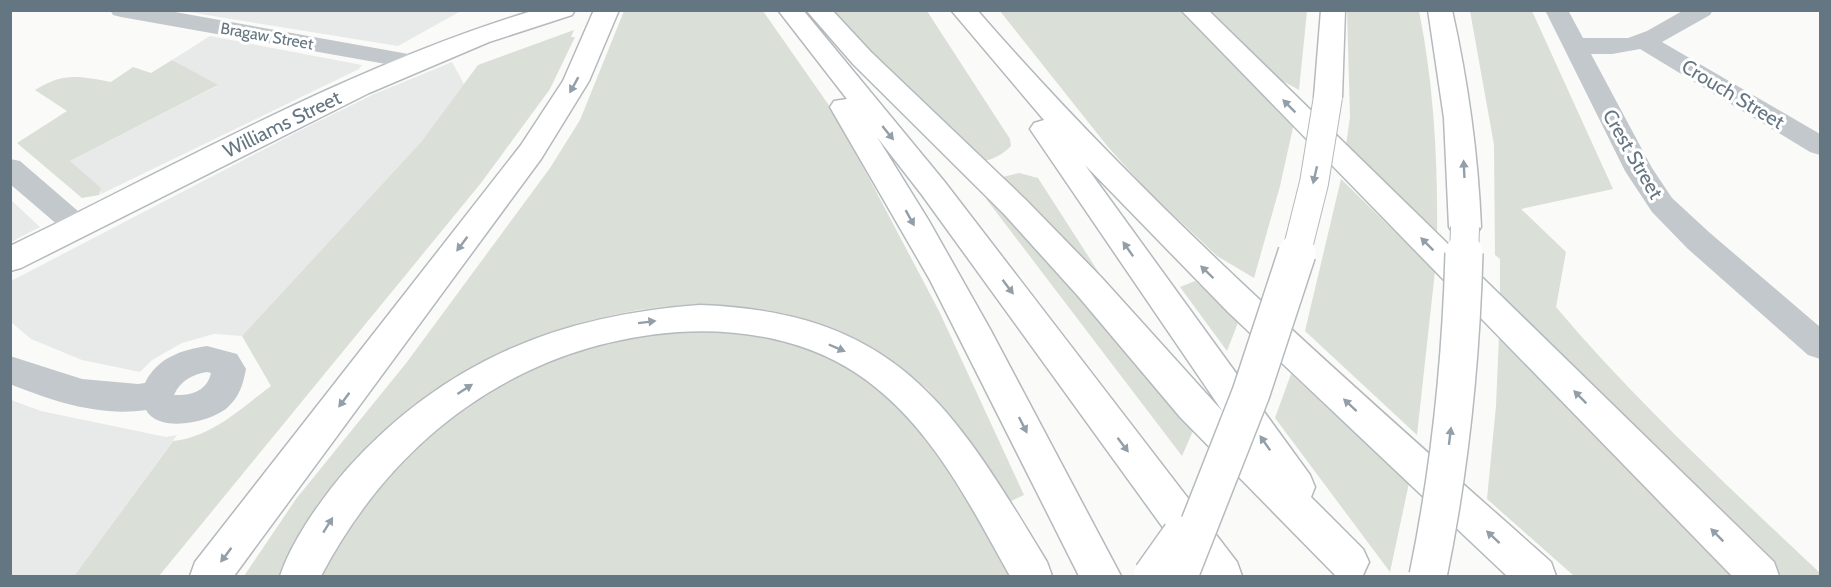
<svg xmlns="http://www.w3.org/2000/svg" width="1831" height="587" font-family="Cabin,sans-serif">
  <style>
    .built { fill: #e8e9e9 }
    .green { fill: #dadfd7 }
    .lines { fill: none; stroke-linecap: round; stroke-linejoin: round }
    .major-casing { stroke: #b5babe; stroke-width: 3 }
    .highway-casing { stroke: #b4b9bd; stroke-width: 3 }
    .minor { fill: #c3c8cc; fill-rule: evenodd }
    .major { fill: #fff; fill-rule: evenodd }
    .highway { fill: #fff; fill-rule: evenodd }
    .major-bridge-far1-casing { stroke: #b5babe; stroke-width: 30; stroke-linecap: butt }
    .major-bridge-casing { stroke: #b5babe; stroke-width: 40; stroke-linecap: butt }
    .major-bridge-far1 { stroke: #fff; stroke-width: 28 }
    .major-bridge { stroke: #fff; stroke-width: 37 }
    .oneway { fill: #939fa8 }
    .labels { text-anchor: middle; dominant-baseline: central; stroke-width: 6; stroke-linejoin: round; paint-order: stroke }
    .far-street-label { font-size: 16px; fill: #657683; stroke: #fff }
    .street-label { font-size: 20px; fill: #657683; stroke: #fff }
  </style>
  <rect width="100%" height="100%" fill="#fafaf8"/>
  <path class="built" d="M182 11H461L398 46Z
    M210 36 362 65 359 69 99 195 101 192 70 161 217 86 172 60Z
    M452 62 464 84 421 142 242 336 214 334 182 343 152 360 140 372 82 360 31 339 11 322V281L305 128 372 95Z
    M11 200 40 227 11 242H10Z
    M11 400 41 411 166 437 177 435 74 576H11Z"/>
  <path class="green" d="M624 11H763L828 104 870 180 939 311 1024 495 1007 503C987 472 969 441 946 412 939 404 933 394 925 387 879 347 822 318 761 309 639 290 505 336 409 411 380 434 339 479 318 509 303 529 292 554 280 576H244L296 499 407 362 550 168 580 120Z
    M831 11H927L1010 139 1011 146C998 159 986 162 969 163Z
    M1000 11H1180L1294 123 1280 186 1254 278 1217 256 1144 187 1108 147Z
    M1207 11H1307L1299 90 1279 79Z
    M1347 11H1419C1434 85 1438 163 1437 239L1345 152 1350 117Z
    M1470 11H1532L1613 189 1521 209 1566 252 1556 307C1637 403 1729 487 1820 573V576H1781L1500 304V259L1495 255 1494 145Z
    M574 30 571 37H575L550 89 481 183 159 576H74L173 441C212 437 240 409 271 386L242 336 421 142 478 65Z
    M172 60 218 85 70 161 101 188 99 195 82 198 17 143 67 111 35 90C63 72 80 76 111 82L133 67 151 73Z
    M1019 173 1038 178 1196 424 1182 456 987 200 985 194 995 179Z
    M1341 179 1435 271 1417 435 1305 331Z
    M1195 281 1239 320 1227 351 1180 287Z
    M636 330H756L834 357 883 388 931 433 1013 576H317L326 553 411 445 500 376Z
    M1499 336 1731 576H1574L1487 499 1496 406Z
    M1291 374 1409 483 1390 572 1275 418Z"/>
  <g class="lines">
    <defs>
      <path id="major" d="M535 10H575L572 15 489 42 369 93 21 268 10 271V246L57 223C211 146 369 60 535 10Z
        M1181 10H1208L1774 562 1779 576H1732Z
        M1321 10H1345L1342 97 1338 103 1328 105 1318 103 1314 97Z
        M1428 10H1452C1468 82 1478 154 1481 227L1476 235 1465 238 1454 235 1449 227 1444 118Z
        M700 305C898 312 954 408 1047 562L1052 576H1010C969 503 929 421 856 373 804 339 739 328 678 332 519 344 394 437 321 576H280C292 540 322 498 347 469 443 362 558 315 700 305Z"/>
      <path id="highway" d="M594 10H619L589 81 541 159 234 576H190L195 562 521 145 563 81Z
        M778 10H803L944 181 1237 562 1242 576H1198L922 195 877 137 929 221 990 329 1121 576H1079L930 280 830 107 834 101 847 99Z
        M806 10H832L871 52 1026 200 1102 278 1223 412 1030 129 1034 123 1044 120 951 10H977C1153 213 1351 384 1551 562L1556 576H1507L1228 312 1085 165 1310 475 1315 487 1311 497 1363 549 1369 562 1363 575H1335L1180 417 1078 296 1004 214 853 64Z"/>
    </defs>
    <use href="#major" class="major-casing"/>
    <use href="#highway" class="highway-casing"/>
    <path class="minor" d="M110 10H164L414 55 423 57 426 62 423 67 414 69 121 17 113 15Z
      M1545 10H1568L1583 38H1628L1647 31 1684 10H1713L1710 15 1662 42 1820 134V155L1810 152 1640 49 1612 54H1591L1652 168 1672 198 1710 233 1820 327V359L1808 355 1688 249 1652 212 1625 171Z
      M10 159 20 161 86 218 91 225 86 232 76 235 66 232 10 184Z
      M207 346 237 354 246 369C243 384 240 396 228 407 212 422 159 434 146 410 100 417 52 401 10 384V356L82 379 138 384 145 383C157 358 181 350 207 346ZM207 372 211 373C207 391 191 396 174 395 180 381 193 374 207 372Z"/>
    <use href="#major" class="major"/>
    <use href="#highway" class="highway"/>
    <defs>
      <path id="major-bridge-far1" d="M1296 255 1314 183 1328 97
        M1464 255 1465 227"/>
      <path id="major-bridge" d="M1152 576 1181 535
        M1179 576 1251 393 1297 253
        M1428 576C1450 469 1461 362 1464 253"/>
    </defs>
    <use href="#major-bridge-far1" class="major-bridge-far1-casing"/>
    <use href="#major-bridge" class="major-bridge-casing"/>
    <use href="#major-bridge-far1" class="major-bridge-far1"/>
    <use href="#major-bridge" class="major-bridge"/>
  </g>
  <defs><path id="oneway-solid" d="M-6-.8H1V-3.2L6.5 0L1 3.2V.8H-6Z" transform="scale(1.5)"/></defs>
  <g class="oneway">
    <use href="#oneway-solid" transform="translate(574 85) rotate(119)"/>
    <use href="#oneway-solid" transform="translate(1289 106) rotate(-135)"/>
    <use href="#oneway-solid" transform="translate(888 133) rotate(51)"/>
    <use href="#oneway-solid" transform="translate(1464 169) rotate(-93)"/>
    <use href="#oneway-solid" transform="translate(1315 175) rotate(103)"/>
    <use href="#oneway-solid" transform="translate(910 218) rotate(61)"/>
    <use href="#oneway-solid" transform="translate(462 244) rotate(127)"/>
    <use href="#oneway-solid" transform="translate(1427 244) rotate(-135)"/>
    <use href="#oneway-solid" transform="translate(1128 249) rotate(-125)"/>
    <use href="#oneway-solid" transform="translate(1207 272) rotate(-136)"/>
    <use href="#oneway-solid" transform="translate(1008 287) rotate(53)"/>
    <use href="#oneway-solid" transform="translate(647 322) rotate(-7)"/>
    <use href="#oneway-solid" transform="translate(837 348) rotate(23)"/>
    <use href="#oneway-solid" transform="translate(465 389) rotate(-33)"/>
    <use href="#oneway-solid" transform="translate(1580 397) rotate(-135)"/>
    <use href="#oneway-solid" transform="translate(344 400) rotate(127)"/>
    <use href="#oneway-solid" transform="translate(1350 405) rotate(-137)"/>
    <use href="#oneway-solid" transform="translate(1023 425) rotate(63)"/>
    <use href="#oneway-solid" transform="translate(1450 436) rotate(-83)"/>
    <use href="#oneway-solid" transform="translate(1265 443) rotate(-125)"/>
    <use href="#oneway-solid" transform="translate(1123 445) rotate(53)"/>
    <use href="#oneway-solid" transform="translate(328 525) rotate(-58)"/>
    <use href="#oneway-solid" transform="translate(1717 535) rotate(-135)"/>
    <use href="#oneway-solid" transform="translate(1493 537) rotate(-137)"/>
    <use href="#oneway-solid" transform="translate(226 555) rotate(127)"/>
  </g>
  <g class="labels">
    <g class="far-street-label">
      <text transform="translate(267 36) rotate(10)">Bragaw Street</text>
    </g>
    <g class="street-label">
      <text transform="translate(1733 94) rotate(31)">Crouch Street</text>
      <text transform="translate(282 124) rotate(-26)">Williams Street</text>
      <text transform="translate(1633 154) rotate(60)">Crest Street</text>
    </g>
  </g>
  <rect width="1831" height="587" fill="none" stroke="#657683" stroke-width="24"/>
</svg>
